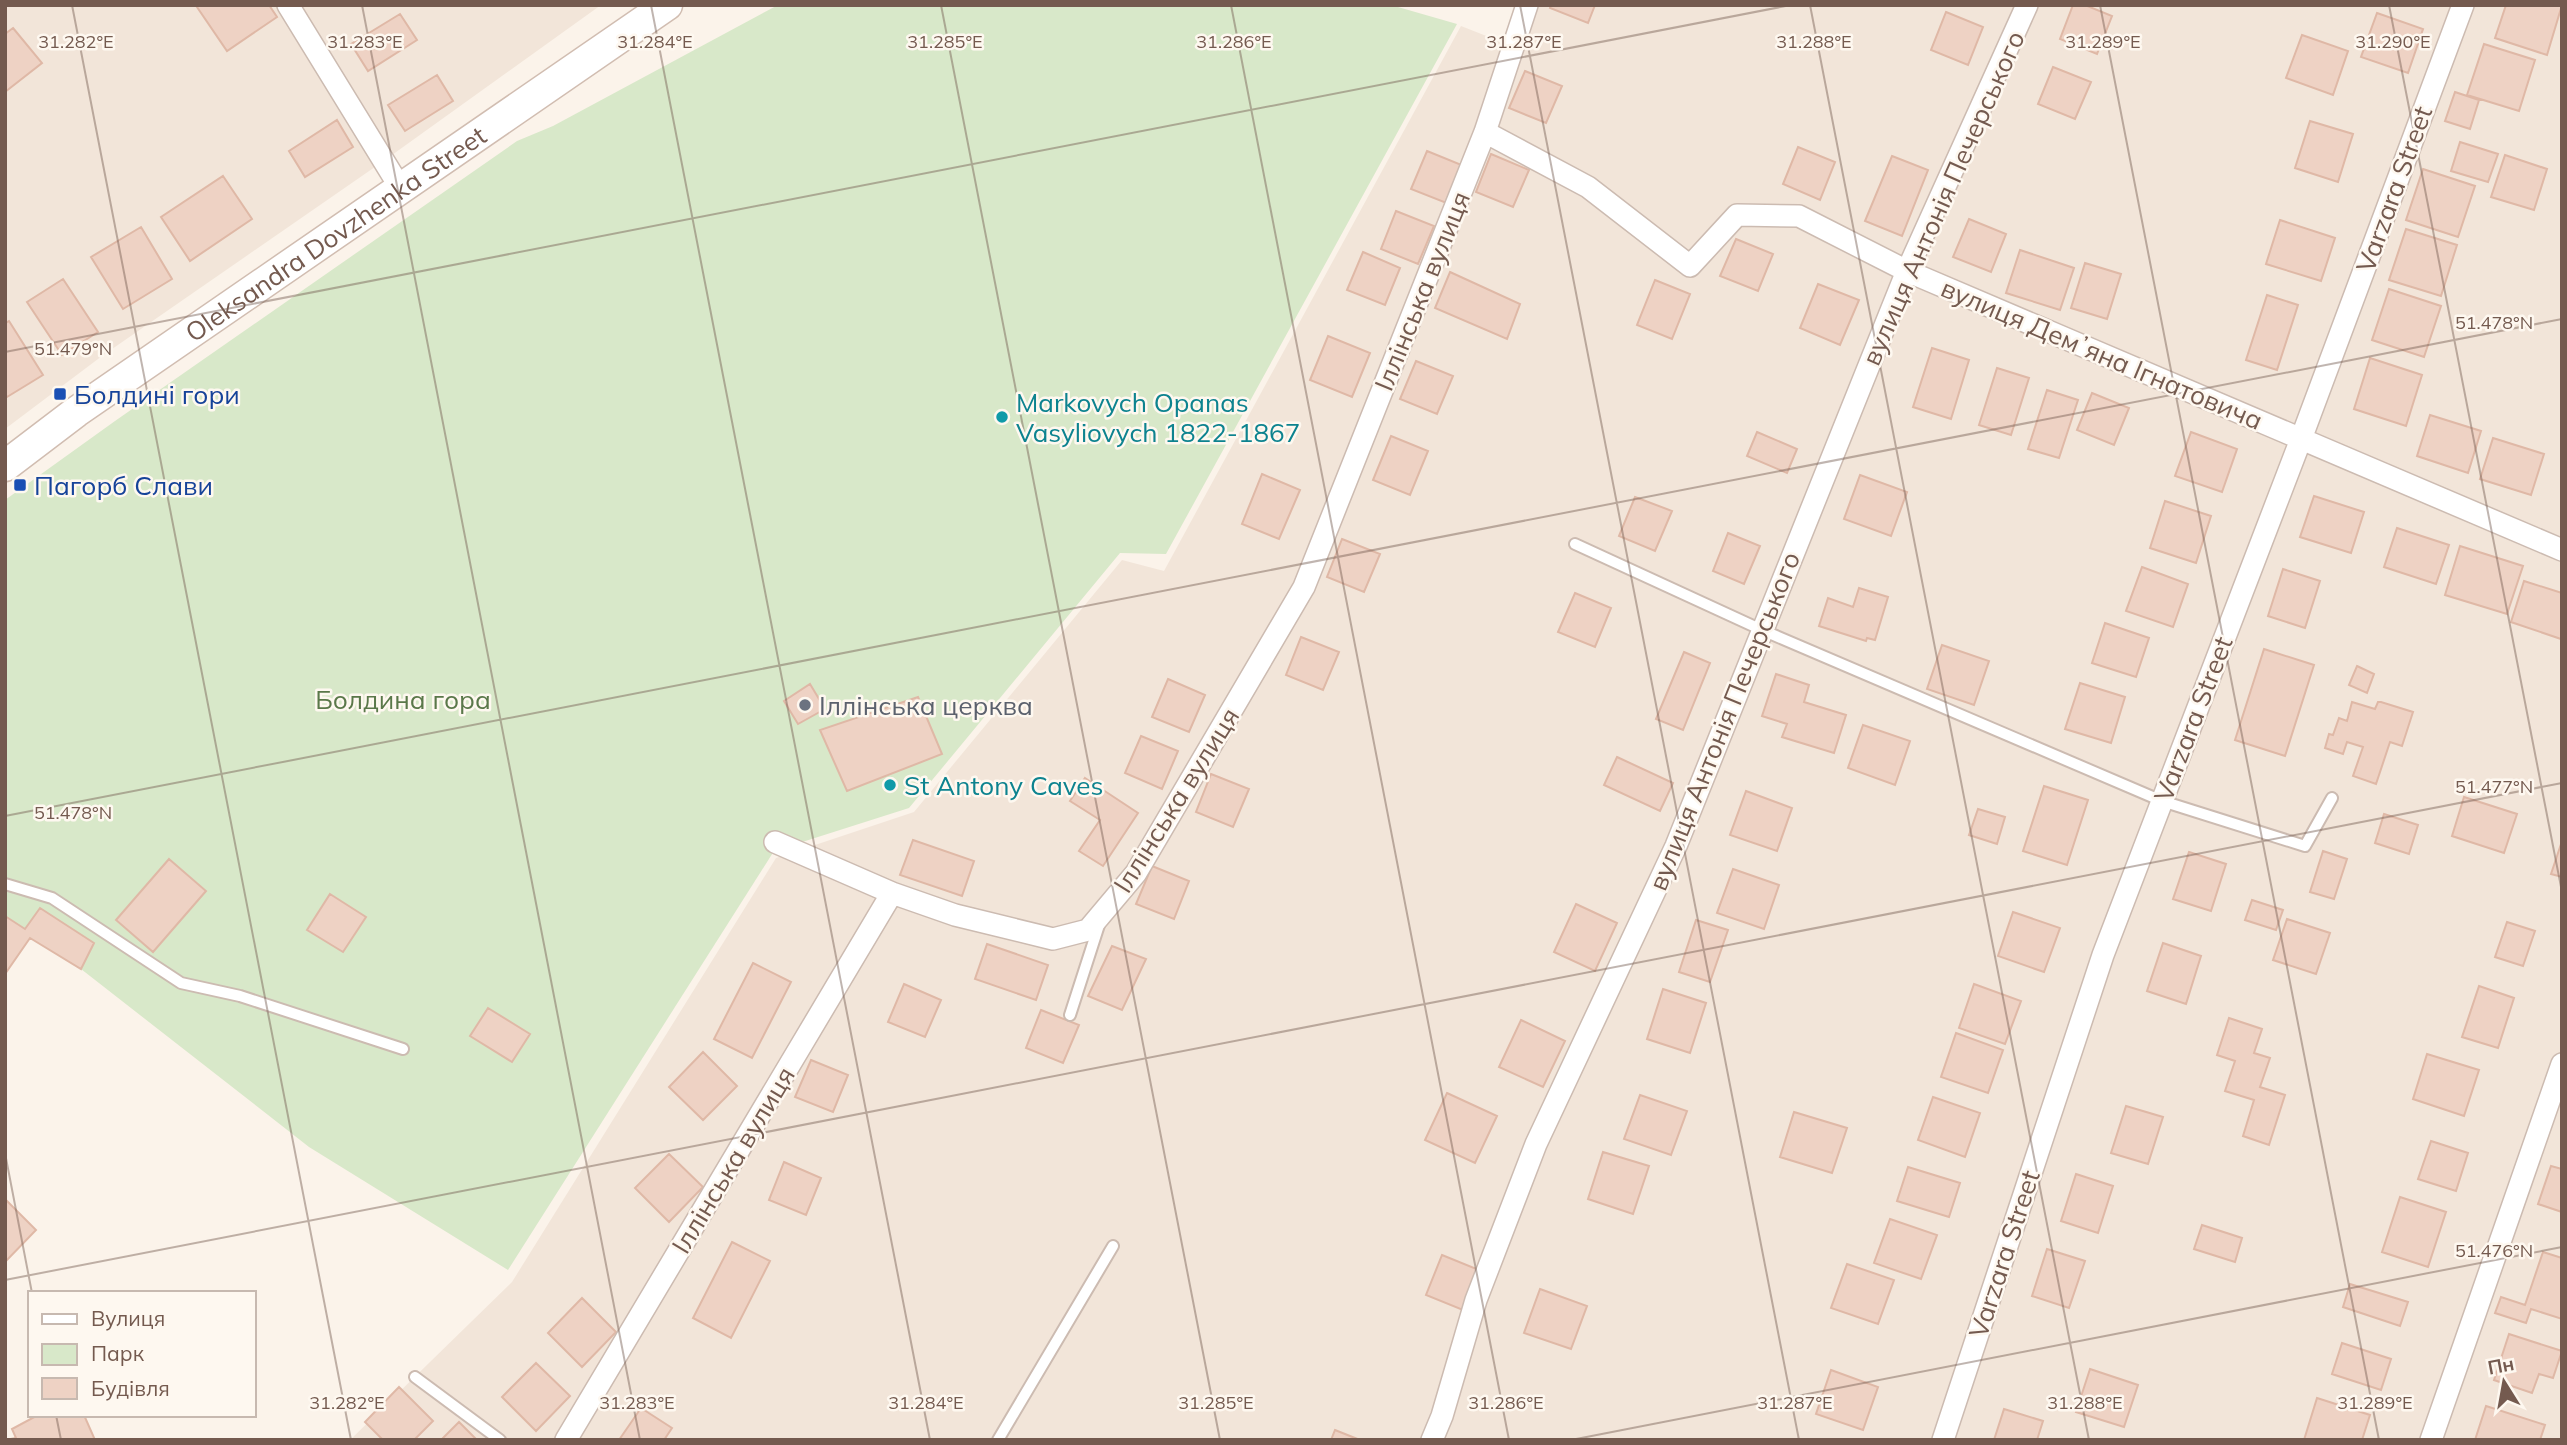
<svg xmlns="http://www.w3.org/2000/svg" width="2567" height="1445" font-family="Mulish,sans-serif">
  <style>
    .residential { fill: #f2e5d9 }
    .green { fill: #d8e8c9 }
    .building { fill: #eed2c4; stroke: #dfb8a6; stroke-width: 2 }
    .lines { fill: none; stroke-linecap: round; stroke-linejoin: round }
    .service-casing { stroke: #ccbbb1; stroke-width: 14 }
    .minor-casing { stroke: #ccbbb1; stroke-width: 24 }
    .secondary-casing { stroke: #d1bdb1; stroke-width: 33 }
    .service { stroke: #fff; stroke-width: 10 }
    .minor { stroke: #fff; stroke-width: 21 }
    .secondary { stroke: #fff; stroke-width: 30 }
    .ticks { fill: none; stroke: #745a4f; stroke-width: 2; stroke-opacity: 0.45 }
    .transit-dot { fill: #1a4fb4; stroke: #fef8f0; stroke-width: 2.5 }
    .culture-dot { fill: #0f9aa8; stroke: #fef8f0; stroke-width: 2.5 }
    .worship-dot { fill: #6b7280; stroke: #fef8f0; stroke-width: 2.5 }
    .labels { text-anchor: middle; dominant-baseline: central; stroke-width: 5; stroke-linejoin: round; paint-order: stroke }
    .street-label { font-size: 26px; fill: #745a4f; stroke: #fef8f0 }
    .transit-label { font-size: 26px; fill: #164399; stroke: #fef8f0; text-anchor: start }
    .culture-label { font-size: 26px; fill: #0d838f; stroke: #fef8f0; text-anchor: start }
    .park-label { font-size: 26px; fill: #5a7849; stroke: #fef8f0 }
    .worship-label { font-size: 26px; fill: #5b616d; stroke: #fef8f0; text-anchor: start }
    .ticks-label { font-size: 18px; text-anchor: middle; fill: #745a4f; stroke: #fef8f0; stroke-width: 5; stroke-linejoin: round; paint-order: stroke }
  </style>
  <rect width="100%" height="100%" fill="#fbf3ea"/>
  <path class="residential" d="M5 5H601L385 160 102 356 5 429Z
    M1539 5H2562V1440H350L512 1282 776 858 914 812 1122 560 1164 571 1461 26 1522 50Z"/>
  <path class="green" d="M778 5H1391L1457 24 1166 554 1120 553 909 808 774 851 508 1270 309 1147 81 969 94 944 40 909 25 929 5 916V500L115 421 517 141 553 126Z"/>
  <path class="building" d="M200 5H269L277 17 227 51 197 7Z
    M1551 5H1595L1588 23 1550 8Z
    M2073 5H2085L2112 16 2097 54 2060 39Z
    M2506 5H2562L2547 55 2495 38Z
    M1946 12 1983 27 1968 65 1931 50Z
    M2377 13 2423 29 2408 73 2361 57Z
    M400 14 417 40 368 71 351 44Z
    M13 28 42 63 5 92V34Z
    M2302 35 2348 51 2333 95 2286 78Z
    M2484 44 2535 60 2519 111 2467 95Z
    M2053 67 2091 82 2075 119 2038 104Z
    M1525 71 1562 86 1546 123 1509 108Z
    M437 75 453 101 405 131 388 105Z
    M2455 92 2479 100 2470 129 2445 121Z
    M337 120 353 147 305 177 289 151Z
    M2310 121 2353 134 2338 182 2295 168Z
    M2460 142 2498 154 2488 182 2451 171Z
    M1798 147 1835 162 1820 200 1783 184Z
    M1427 151 1464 166 1449 204 1411 189Z
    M1491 154 1529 170 1513 207 1476 192Z
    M2505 155 2547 169 2534 210 2491 197Z
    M1892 156 1928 170 1902 236 1865 221Z
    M2423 169 2475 186 2458 237 2406 220Z
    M223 176 252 219 190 261 161 217Z
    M1396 211 1434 226 1418 264 1381 249Z
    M1969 219 2006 234 1991 272 1953 257Z
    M2280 220 2335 238 2321 281 2266 264Z
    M141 227 172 279 123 309 91 257Z
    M2406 229 2457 245 2441 296 2389 280Z
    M1736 239 1773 254 1758 291 1720 276Z
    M2020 250 2074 268 2060 310 2006 293Z
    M1363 252 1400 268 1385 305 1347 290Z
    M2085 263 2121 274 2107 319 2071 308Z
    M1450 272 1520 304 1507 339 1435 308Z
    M63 279 98 332 62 355 27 302Z
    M1655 280 1690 294 1672 339 1637 325Z
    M1818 284 1859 300 1840 345 1800 328Z
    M2389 289 2441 306 2424 357 2372 340Z
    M2267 295 2298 305 2277 370 2246 360Z
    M9 321 43 375 7 397 5 394V323Z
    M1328 336 1370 353 1352 397 1310 380Z
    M1932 348 1969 360 1951 419 1913 407Z
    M2370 358 2422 375 2406 426 2354 409Z
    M1416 361 1453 376 1437 414 1400 399Z
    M1997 368 2029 378 2011 435 1979 425Z
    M2047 390 2078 400 2059 458 2028 449Z
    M2092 393 2129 408 2114 445 2077 430Z
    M2430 415 2481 431 2468 473 2417 456Z
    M1757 432 1797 449 1787 473 1747 456Z
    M2191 432 2237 449 2222 492 2175 476Z
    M1391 436 1428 451 1410 495 1373 480Z
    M2493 438 2544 454 2531 495 2480 479Z
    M1262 474 1300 490 1279 539 1242 524Z
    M1860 475 1907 492 1891 536 1844 519Z
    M2314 496 2364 512 2351 553 2300 537Z
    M1635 497 1672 511 1655 551 1619 536Z
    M2165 501 2211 516 2196 563 2150 548Z
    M2397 528 2449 545 2436 584 2384 567Z
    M1728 533 1760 546 1744 584 1713 571Z
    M1342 539 1380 554 1364 592 1327 577Z
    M2460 546 2523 566 2507 614 2445 595Z
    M2142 567 2188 584 2173 627 2126 611Z
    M2283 569 2320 581 2305 628 2268 616Z
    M2524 581 2562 593 2561 639 2511 622Z
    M1859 588 1888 597 1875 640 1867 638 1866 641 1819 626 1828 598 1853 607Z
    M1575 593 1611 608 1595 647 1558 632Z
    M2105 623 2149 638 2136 677 2092 663Z
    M1301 637 1339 652 1323 690 1286 675Z
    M1942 645 1989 661 1974 705 1927 689Z
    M2264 649 2314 665 2285 756 2235 740Z
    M1684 652 1710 663 1683 730 1656 719Z
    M2357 666 2374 674 2367 693 2349 685Z
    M1776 674 1809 685 1804 702 1846 715 1834 753 1782 737 1787 724 1762 716Z
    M1168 679 1205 695 1189 732 1152 717Z
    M2080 683 2125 697 2111 743 2065 729Z
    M810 684 825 709 798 724 784 701Z
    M918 697 942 754 847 791 820 730Z
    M2352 702 2375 709 2378 702H2381L2413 712 2402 746 2390 742 2376 784 2353 776 2363 747 2347 742 2343 754 2325 748 2329 734 2333 735 2339 718 2347 721Z
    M1863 725 1910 741 1895 785 1848 768Z
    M1141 736 1178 751 1162 789 1125 773Z
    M1617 757 1673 783 1660 811 1604 785Z
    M1211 774 1249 789 1233 827 1196 812Z
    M1085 778 1138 813 1103 866 1079 851 1100 820 1070 801Z
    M2044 786 2088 800 2067 865 2023 851Z
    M1746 791 1792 808 1777 851 1730 835Z
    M2464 797 2517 814 2504 853 2452 836Z
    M1978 809 2005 817 1997 844 1969 835Z
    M2384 814 2418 825 2409 854 2375 843Z
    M913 840 974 861 962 896 900 875Z
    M2561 844 2562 845V877L2551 874Z
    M2323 851 2347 859 2334 899 2310 892Z
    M2189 852 2226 864 2211 911 2173 899Z
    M169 859 206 891 153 952 116 920Z
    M1152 866 1189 881 1174 919 1136 904Z
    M1733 869 1779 885 1764 929 1717 913Z
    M330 894 366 917 343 952 307 930Z
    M2252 900 2283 910 2276 930 2245 920Z
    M1576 904 1617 923 1595 971 1554 952Z
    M40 908 94 943 81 969 30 938 5 974V916L25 929Z
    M2013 912 2060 928 2044 972 1998 956Z
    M2287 919 2330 933 2316 974 2273 960Z
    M1696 920 1728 930 1710 982 1679 972Z
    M2507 922 2535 931 2523 966 2495 957Z
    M2163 943 2201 956 2186 1004 2147 991Z
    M987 944 1048 965 1036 1000 975 979Z
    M1112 946 1146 959 1122 1010 1088 996Z
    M753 963 791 982 752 1058 714 1039Z
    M904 984 941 1000 925 1037 888 1022Z
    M1974 984 2021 1001 2005 1044 1959 1028Z
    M2479 986 2514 998 2498 1048 2462 1037Z
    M1663 989 1706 1003 1690 1053 1647 1039Z
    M488 1008 530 1034 512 1062 470 1036Z
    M1041 1010 1079 1025 1063 1063 1026 1048Z
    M2229 1018 2262 1029 2254 1053 2270 1058 2260 1087 2285 1095 2269 1145 2243 1136 2254 1100 2225 1091 2235 1061 2217 1055Z
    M1521 1020 1565 1041 1543 1087 1499 1067Z
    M1956 1033 2003 1050 1988 1093 1941 1077Z
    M703 1052 737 1086 703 1120 669 1087Z
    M2427 1054 2479 1070 2464 1116 2413 1099Z
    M811 1060 848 1075 833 1112 795 1097Z
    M1447 1093 1497 1116 1475 1163 1425 1140Z
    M1640 1095 1687 1111 1671 1155 1624 1139Z
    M1933 1097 1980 1113 1965 1157 1918 1140Z
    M2126 1106 2163 1117 2148 1164 2111 1153Z
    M1794 1112 1847 1128 1832 1173 1780 1157Z
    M2431 1141 2468 1153 2456 1191 2418 1179Z
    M1603 1152 1649 1166 1633 1214 1588 1199Z
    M669 1154 703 1187 669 1222 635 1188Z
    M784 1162 821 1178 806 1215 769 1200Z
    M2551 1166 2562 1169V1212L2538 1204Z
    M1908 1167 1960 1183 1949 1217 1897 1201Z
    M2076 1174 2113 1186 2098 1233 2061 1221Z
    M2400 1197 2446 1212 2428 1267 2382 1252Z
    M5 1199 36 1230 5 1262Z
    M1890 1219 1937 1235 1921 1279 1874 1263Z
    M2202 1225 2242 1238 2235 1262 2194 1249Z
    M732 1242 770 1261 731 1338 693 1318Z
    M2047 1249 2085 1261 2069 1308 2032 1296Z
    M2543 1252 2562 1258V1319L2531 1309 2526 1323 2495 1313 2501 1297 2525 1305Z
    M1442 1255 1479 1270 1463 1310 1426 1295Z
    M1847 1264 1894 1280 1878 1324 1831 1308Z
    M2350 1284 2408 1302 2400 1326 2343 1307Z
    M1540 1289 1587 1306 1571 1349 1524 1333Z
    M582 1298 616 1332 582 1367 548 1333Z
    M2509 1334 2562 1351 2553 1378 2539 1374 2532 1393 2494 1380Z
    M2342 1343 2391 1359 2381 1390 2332 1374Z
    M536 1363 570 1396 536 1431 502 1397Z
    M2090 1369 2138 1385 2124 1427 2076 1412Z
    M1831 1370 1878 1387 1863 1430 1816 1414Z
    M399 1387 433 1421 414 1440H383L365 1422Z
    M2317 1398 2370 1415 2362 1440H2304Z
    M2486 1406 2545 1425 2540 1440H2475Z
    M641 1408 672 1428 664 1440H619Z
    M2004 1409 2043 1421 2037 1440H1994Z
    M38 1415H84L95 1440H5L16 1438 12 1429Z
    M459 1422 477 1440H441Z
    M1335 1430 1360 1440H1331Z"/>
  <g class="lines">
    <defs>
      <path id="service" d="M1575 544 1762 630 2162 801 2305 846 2332 798
        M5 884 52 898 181 983 240 996 403 1049
        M1070 1015 1099 925
        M415 1377 500 1440
        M998 1440 1113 1246"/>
      <path id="minor" d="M288 5 401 189
        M1485 132 1588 187 1690 266 1737 215 1799 216 1907 271 2562 550
        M775 842 892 893
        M566 1440 892 893 955 915 1053 939 1088 930 1136 873 1304 587 1485 132 1527 5
        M1432 1440 1442 1416 1476 1300 1536 1144 1676 846 1907 271 2027 5
        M1943 1440 2103 955 2301 439 2463 5
        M2431 1440 2562 1064"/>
      <g id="secondary">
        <path id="s1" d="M5 466 76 412 667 5"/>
      </g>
    </defs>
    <use href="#service" class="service-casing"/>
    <use href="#minor" class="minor-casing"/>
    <use href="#secondary" class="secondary-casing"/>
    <use href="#service" class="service"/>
    <use href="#minor" class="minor"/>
    <use href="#secondary" class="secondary"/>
  </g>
  <path class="ticks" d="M72 5 351 1440M362 5 640 1440M651 5 930 1440M941 5 1220 1440M1231 5 1509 1440M1520 5 1799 1440M1810 5 2089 1440M2100 5 2379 1440M2389 5 2562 892M5 352 1791 5M5 816 2562 319M5 1153 32 1293M5 1280 2562 783M56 1415 61 1440M1571 1440 2562 1247"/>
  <g class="transit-dot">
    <rect x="53" y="387" width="14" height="14" rx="3.5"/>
    <rect x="13" y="478" width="14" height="14" rx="3.5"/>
  </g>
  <g class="culture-dot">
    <circle cx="1002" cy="417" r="7"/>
    <circle cx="890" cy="785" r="7"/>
  </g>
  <circle class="worship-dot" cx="805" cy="705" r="7"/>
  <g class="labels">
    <g class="street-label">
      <text transform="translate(2394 189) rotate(-70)">Varzara Street</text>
      <text transform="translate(1943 198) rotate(-66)">вулиця Антонія Печерського</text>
      <text stroke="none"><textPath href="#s1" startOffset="404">Oleksandra Dovzhenka Street</textPath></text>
      <text transform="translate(1422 291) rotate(-68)">Іллінська вулиця</text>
      <text transform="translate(2102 354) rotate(23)">вулиця Демʼяна Ігнатовича</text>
      <text transform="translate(2193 719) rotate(-69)">Varzara Street</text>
      <text transform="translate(1724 721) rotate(-68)">вулиця Антонія Печерського</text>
      <text transform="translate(1176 800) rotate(-58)">Іллінська вулиця</text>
      <text transform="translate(733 1160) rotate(-59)">Іллінська вулиця</text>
      <text transform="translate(2004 1254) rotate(-72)">Varzara Street</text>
    </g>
    <g class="transit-label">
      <text x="74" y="394">Болдині гори</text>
      <text x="34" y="485">Пагорб Слави</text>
    </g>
    <g class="culture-label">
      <text x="1016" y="402">Markovych Opanas<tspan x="1016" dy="30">Vasyliovych 1822-1867</tspan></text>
      <text x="904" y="785">St Antony Caves</text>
    </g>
    <g class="park-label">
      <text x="403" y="699">Болдина гора</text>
    </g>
    <g class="worship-label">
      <text x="819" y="705">Іллінська церква</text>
    </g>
  </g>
  <g class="ticks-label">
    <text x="1814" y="48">31.288°E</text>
    <text x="2393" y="48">31.290°E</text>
    <text x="76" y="48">31.282°E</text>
    <text x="365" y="48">31.283°E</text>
    <text x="655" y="48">31.284°E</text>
    <text x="945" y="48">31.285°E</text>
    <text x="1234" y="48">31.286°E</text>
    <text x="1524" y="48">31.287°E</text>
    <text x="2103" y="48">31.289°E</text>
    <text x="2494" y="329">51.478°N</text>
    <text x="73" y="355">51.479°N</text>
    <text x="2494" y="793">51.477°N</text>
    <text x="73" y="819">51.478°N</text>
    <text x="2494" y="1257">51.476°N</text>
    <text x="347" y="1409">31.282°E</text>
    <text x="637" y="1409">31.283°E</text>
    <text x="926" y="1409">31.284°E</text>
    <text x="1216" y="1409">31.285°E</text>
    <text x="1506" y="1409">31.286°E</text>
    <text x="1795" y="1409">31.287°E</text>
    <text x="2085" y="1409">31.288°E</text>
    <text x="2375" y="1409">31.289°E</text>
  </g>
  <rect width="2567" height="1445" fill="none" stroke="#745a4f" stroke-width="14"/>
  <rect x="28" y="1291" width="228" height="126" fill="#fef8f0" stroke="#c7b9b0" stroke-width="2"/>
  <rect x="42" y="1314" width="35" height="10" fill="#ffffff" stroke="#c7b9b0" stroke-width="2"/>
  <text x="91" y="1326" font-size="21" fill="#745a4f">Вулиця</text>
  <rect x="42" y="1344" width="35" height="21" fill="#d8e8c9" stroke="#c7b9b0" stroke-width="2"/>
  <text x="91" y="1361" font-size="21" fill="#745a4f">Парк</text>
  <rect x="42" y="1378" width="35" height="21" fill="#eed2c4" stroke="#c7b9b0" stroke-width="2"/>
  <text x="91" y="1396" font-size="21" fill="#745a4f">Будівля</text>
  <g transform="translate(2504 1382) rotate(349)" stroke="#fef8f0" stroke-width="5" paint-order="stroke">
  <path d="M0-5L12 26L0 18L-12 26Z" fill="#745a4f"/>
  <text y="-10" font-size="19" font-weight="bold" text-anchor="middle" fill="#745a4f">Пн</text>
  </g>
</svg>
